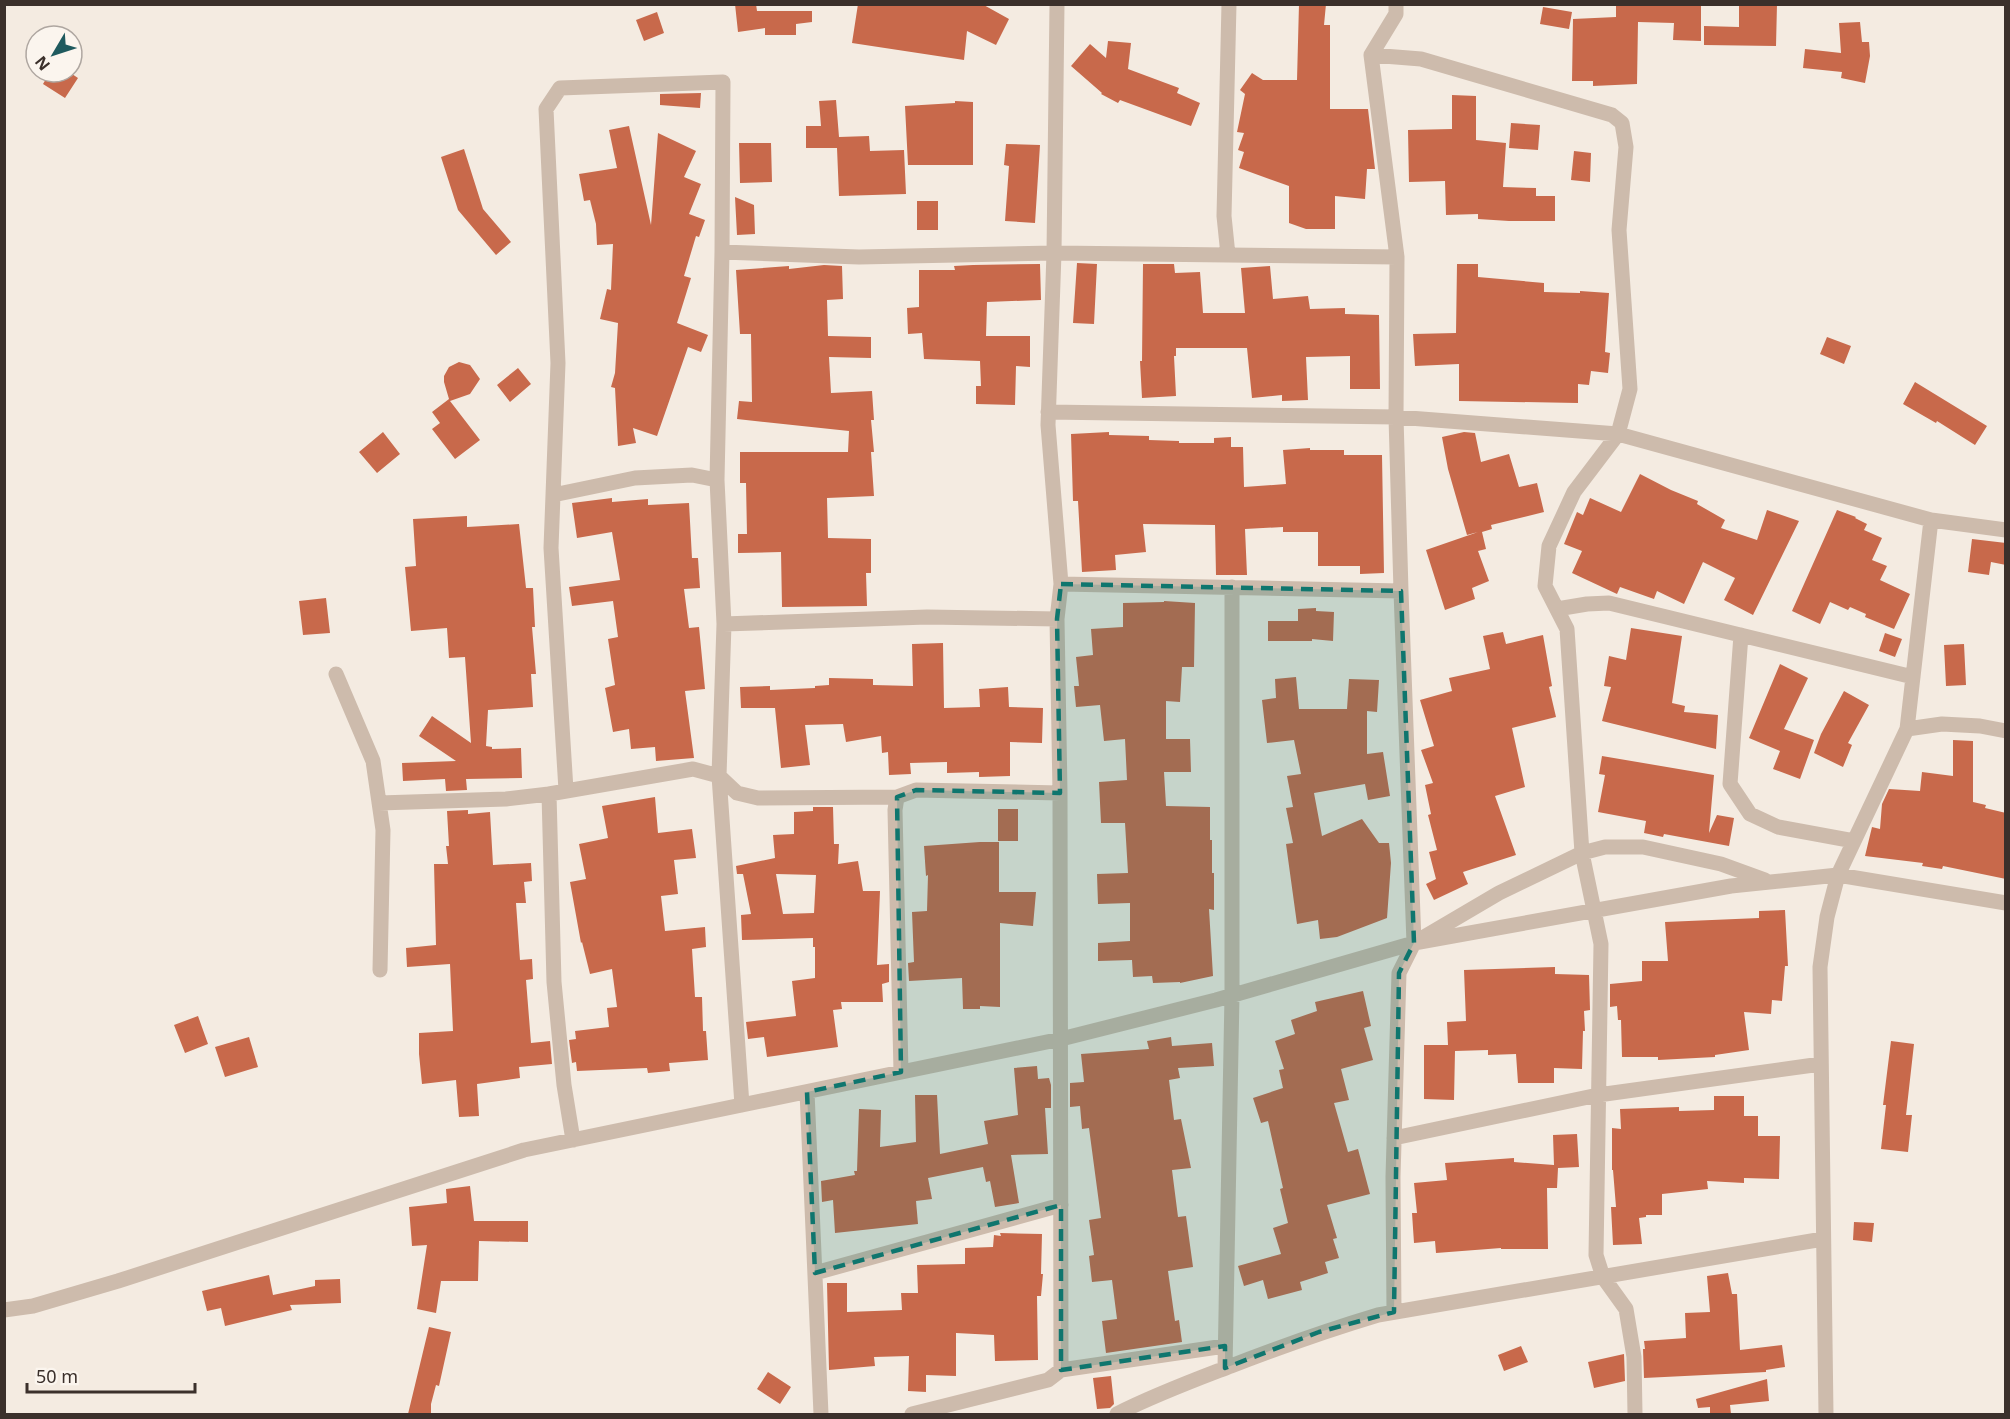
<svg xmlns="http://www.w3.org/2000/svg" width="2010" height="1419" font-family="'Noto Sans',sans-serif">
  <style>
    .building { fill: #c8694b; fill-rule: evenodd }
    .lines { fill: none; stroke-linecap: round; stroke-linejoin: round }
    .minor { stroke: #cdbbac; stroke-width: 15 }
    .marked { fill: #0f766e; fill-opacity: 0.2; stroke: #0f766e; stroke-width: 4.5; stroke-dasharray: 12 8; stroke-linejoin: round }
  </style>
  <rect width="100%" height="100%" fill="#f4ebe1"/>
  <path class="building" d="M735 4H756L757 11H812V22L796 24V35H765V28L738 32Z
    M858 4H982L1009 19 996 45 967 31 964 60 852 43Z
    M1299 4H1326L1324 25H1330V109H1368L1375 169H1367L1365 199 1335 196V229H1306L1289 223V186L1239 168 1244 152 1238 150 1244 133 1237 132 1245 94 1240 90 1252 73 1263 80H1297Z
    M1616 4H1701V41L1673 40 1674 23 1638 22 1637 84 1593 86V81H1572L1573 19 1616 17Z
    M1739 4H1777L1776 46 1704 45V26L1739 27Z
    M1543 7 1572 12 1569 29 1540 24Z
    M657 12 664 33 644 41 636 20Z
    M1860 22 1862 42H1869L1870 56 1865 83 1841 78 1842 72 1803 68 1805 49 1841 53 1839 23Z
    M1108 41 1131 43 1128 69 1179 88 1177 93 1200 103 1191 126 1120 100 1118 103 1101 94 1102 93 1071 66 1090 44 1106 58Z
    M50 72H69L78 78 65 98 43 84Z
    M701 93 700 108 660 105V94Z
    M1452 95 1476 96V140L1506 143 1503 187 1536 188V196H1555V221H1509L1478 219V214L1446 215 1445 181 1409 182 1408 130 1452 129Z
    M836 100 839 137 869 136 870 151 904 150 906 194 839 196 837 148H806V126H821L819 101Z
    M955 101 973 102V165H908L905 106 955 103Z
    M1511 123 1540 125 1538 150 1509 148Z
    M629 126 651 225 658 133 696 151 684 177 701 184 689 214 705 220 699 237 696 236 684 276 691 278 677 323 708 335 701 352 688 347 657 436 633 428 636 443 618 446 615 388 611 387 615 373 618 323 600 319 607 289 611 290 613 244 597 245 596 224 590 200 584 201 579 174 617 168 609 130Z
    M739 143H771L772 182 740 183Z
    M1006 144 1040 145 1035 223 1005 221 1009 166 1004 165Z
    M464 149 483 209 511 242 496 255 458 210 441 157Z
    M1574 151 1591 153 1590 182 1571 180Z
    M735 197 754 205 755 234 737 235Z
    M917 201H938V230H917Z
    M1077 263 1097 264 1094 324 1073 323Z
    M1040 264 1041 300 987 302 986 336H1030V367L1016 366 1015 405 976 404V386H981L980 361 924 359 922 333 908 334 907 308 919 307V270H955L954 266 973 265Z
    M1143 264H1174L1175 273 1200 272 1203 313H1245L1241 268 1270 266 1273 299 1308 296 1310 309 1345 308V314L1379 315 1380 389H1350V356L1306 357 1308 400 1282 401V395L1252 398 1247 348H1176V356H1174L1176 396 1142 398 1140 361H1142Z
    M1457 264H1478V277L1544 283V292L1580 293V291L1609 293 1605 352 1610 353 1608 373 1591 371 1589 385 1578 384V403L1459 401V364L1415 366 1413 334 1456 333Z
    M824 265 842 266 843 299 827 300 828 336 871 337V358L829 357 831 393 872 391 874 420H871L874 452H871L874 496 827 498 828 538 871 539V573H866L867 606 782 607 781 552 738 553V534H747L746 483H740V452H848L849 431 737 419 739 401 752 402 751 334H740L736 270 789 266V269Z
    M1827 337 1851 346 1844 364 1820 354Z
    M459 362 470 365 480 379 470 394 450 401 480 440 455 459 432 429 440 423 432 412 449 399 444 382V376L449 367Z
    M518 368 531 384 510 402 497 385Z
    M1915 382 1987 426 1975 445 1937 421 1936 423 1903 404Z
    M383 432 400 454 377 473 359 452Z
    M1109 432V435L1149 436V440L1179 441V443H1214V438L1231 437V447H1243L1244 487 1286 484 1283 450 1310 448V450H1344V455H1382L1384 573 1360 574V566H1318V532H1283V527L1245 529 1247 575H1216L1215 525 1143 524 1146 552 1115 555 1116 570 1082 572 1078 501H1073L1071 434Z
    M1464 432 1475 433 1481 462 1509 454 1519 487 1537 483 1544 512 1491 525 1492 529 1482 532 1486 549 1478 551 1489 581 1472 588 1475 599 1445 610 1426 550 1478 532 1467 535 1448 469 1442 437Z
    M1640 474 1671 490 1698 501 1697 504 1725 520 1721 528 1757 540 1767 510 1799 521 1753 615 1724 600 1735 578 1703 562 1684 604 1657 591 1654 599 1620 587 1617 594 1572 573 1582 551 1564 544 1577 512 1583 515 1590 498 1621 512Z
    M612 498V502L648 499V505L689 503 692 558H698L700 588 684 589 689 628 699 627 705 689 685 691 694 758 656 761 655 747 631 749 629 729 613 732 605 688 615 685 608 639 618 637 613 601 572 606 569 587 620 580 612 532 577 538 572 503Z
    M1837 510 1856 517 1855 518 1867 524 1864 530 1882 538 1872 560 1887 566 1880 580 1910 594 1894 629 1865 617 1866 614 1850 607 1848 610 1830 602 1820 624 1792 611Z
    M467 516V527L519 524 526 588H533L535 627H532L536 674H531L533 707 488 710 486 746 492 747V749L521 748 522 778 466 779 467 790 446 791 445 779 403 781 402 763 456 761 419 736 432 716 471 743 465 657 449 658 447 628 411 631 405 567 416 566 413 519Z
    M1972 539 2006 543V565L1991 562 1989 575 1968 572Z
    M326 598 330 633 303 635 299 601Z
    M1164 601 1195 603 1194 667H1182L1180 702 1166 701V739H1190L1191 772H1164L1166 806 1210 807V840H1212V873H1214V910L1209 909 1213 976 1180 983V982L1153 983 1152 976 1133 977 1132 960 1098 961V943L1130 941V903L1098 904 1097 874 1128 873 1125 823H1101L1099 782 1127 780 1125 739 1104 741 1100 705 1076 707 1074 686H1079L1076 657 1093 655 1091 629 1123 627V603L1164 602Z
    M1316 608V611L1334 612 1333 641 1312 639V641H1268V621H1298V609Z
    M1631 628 1682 636 1672 703 1685 706 1684 712 1718 715 1716 749 1602 721 1611 687 1604 686 1609 656 1626 660Z
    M1503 632 1506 644 1543 635 1552 686 1549 687 1556 717 1512 728 1525 787 1495 796 1516 855 1463 872 1468 884 1434 900 1426 884 1436 879 1429 852 1437 850 1428 815 1431 814 1425 785 1433 783 1421 750 1434 746 1420 700 1452 691 1449 678 1490 669 1483 636Z
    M1885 633 1902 639 1895 657 1879 651Z
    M943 643 944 708 980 707 979 689 1008 687 1009 707 1043 708 1042 743 1010 742V776L979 777V772L947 773V762L910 763 911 774 889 775 888 752 882 753 881 736 846 742 843 724 805 725 810 765 781 768 775 708H741L740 687 770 686V690L815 688V686L829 685V678L873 679V685L913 686 912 644Z
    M1964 644 1966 685 1946 686 1944 645Z
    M1780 664 1808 678 1784 729 1814 740 1800 779 1773 769 1780 751 1749 738Z
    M1296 677 1299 709H1347L1349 679 1379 680 1377 712 1367 711V754L1383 752 1390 796 1368 800 1365 784 1314 793 1322 836 1362 819 1379 843H1389L1391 863 1387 918 1337 937 1320 939 1318 920 1297 924 1286 844 1293 843 1286 808 1293 807 1287 776 1301 774 1294 740 1267 743 1262 700 1276 698 1275 679Z
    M1844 691 1869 705 1848 743 1852 745 1843 767 1814 753 1821 734Z
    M1953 740 1973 741V802L1986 805 1985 808 2006 813V879L1943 866 1942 869 1922 866 1923 863 1865 856 1872 827 1880 829 1882 804 1889 789 1920 791 1922 772 1953 776Z
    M1602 756 1714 775 1709 833 1717 815 1734 818 1729 846 1664 834 1663 837 1644 833 1646 821 1598 812 1605 775 1599 774Z
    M655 797 658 833 692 829 696 858 674 860 678 894 661 896 665 931 705 927 706 947 692 949 695 997H702L703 1031H706L708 1060 669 1063 670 1071 648 1073 647 1068 577 1071 576 1062 572 1063 569 1040 576 1039 575 1031 609 1027 607 1008 617 1007 612 969 590 974 582 942 581 943 570 882 586 879 579 844 608 838 602 806Z
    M813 807H833L834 844H839L838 864 858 861 863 891H880L877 965 889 964V982L882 984 883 1002H841L842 1009 833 1010 838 1047 767 1057 764 1037 748 1039 746 1022 796 1016 792 981 815 978V947H813V938L742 940 741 915 751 914 743 874H737L736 866 775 858 773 835 794 834V812L813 811ZM776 874 816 875 814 913 783 914Z
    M998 809H1018V841H998Z
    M468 810V814L490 812 493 865 531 863 532 881 524 882 526 903H516L520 960 532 959 533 979 526 980 531 1043 550 1041 552 1064 519 1067 520 1078 477 1084 479 1116 459 1117 456 1080 422 1084 419 1054V1033L453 1031 450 964 407 967 406 948 436 945 434 864H448L446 846H449L447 811Z
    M980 842H999V892H1036L1033 926 1000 923V1007L980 1006V1009H963L962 978 909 981 908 963 914 962 912 912 927 911 928 875 926 876 924 846Z
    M1785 910 1788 966H1785L1782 1001 1772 1000 1771 1014 1744 1012 1749 1050 1715 1055V1057L1658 1060V1057H1622L1621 1020H1618L1617 1006 1610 1007V984L1642 981V961H1668L1665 922 1759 918V911Z
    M1555 967V974L1589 975 1590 1010 1584 1011 1585 1031H1583L1582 1069 1554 1068V1083H1518L1516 1054 1488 1055V1050L1455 1051 1454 1100 1424 1099V1045H1448L1447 1022 1466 1021 1464 970Z
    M1363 991 1371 1026 1364 1028 1373 1060 1341 1069 1349 1100 1334 1103 1348 1152 1358 1149 1370 1194 1327 1205 1337 1238 1333 1239 1339 1258 1325 1262 1328 1273 1300 1282 1302 1290 1268 1299 1263 1280 1244 1286 1238 1266 1281 1254 1273 1228 1288 1223 1280 1189 1283 1188 1268 1121 1261 1123 1253 1098 1283 1088 1279 1070 1284 1069 1275 1041 1295 1034 1291 1020 1317 1011 1315 1002Z
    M198 1016 208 1044 185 1053 174 1025Z
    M249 1037 258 1067 225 1077 215 1047Z
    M1171 1037 1172 1046 1212 1043 1214 1066 1178 1068 1180 1078 1169 1080 1174 1120 1181 1119 1191 1168 1172 1170 1178 1217 1186 1216 1193 1267 1168 1271 1175 1321 1179 1320 1182 1342 1106 1353 1102 1321 1117 1319 1112 1280 1092 1282 1089 1256 1094 1255 1089 1220 1101 1218 1089 1128 1082 1129 1080 1106 1070 1107V1083L1084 1082 1081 1054 1149 1049 1147 1041Z
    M1891 1041 1914 1044 1906 1115H1912L1908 1152 1881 1149 1886 1105H1883Z
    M1037 1066 1038 1079 1049 1078 1051 1085V1108H1045L1048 1154 1011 1155 1019 1203 995 1207 990 1181 986 1182 983 1167 928 1178 932 1199 916 1201 918 1224 835 1233 833 1200 822 1202 821 1181 855 1175 854 1171H857L859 1109 881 1110 880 1147 916 1142 915 1095H937L940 1154 988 1144 984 1121 1018 1115 1014 1068Z
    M1714 1096H1744V1116H1758V1136H1780L1779 1179 1744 1178V1183L1707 1181 1708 1189 1662 1194V1215H1646V1217L1639 1218 1642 1244 1613 1245 1611 1207H1616L1613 1170H1612V1128L1621 1129 1620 1109 1679 1107V1111L1714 1110Z
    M1577 1134 1579 1167 1558 1168 1557 1188H1547L1548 1249H1501V1248L1436 1253 1435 1241 1414 1243 1412 1213H1417L1414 1183 1447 1180 1445 1163 1514 1158V1162L1554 1165 1553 1135Z
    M470 1186 474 1221H528V1242L479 1241 478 1281H441L436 1313 417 1309 427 1245 412 1246 409 1207 447 1203 446 1189Z
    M1854 1222 1874 1223 1872 1242 1853 1240Z
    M1000 1233 1042 1234 1041 1274H1043L1041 1296H1037L1038 1360 995 1361 994 1335 956 1333V1376L926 1375V1392L908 1391 909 1356 874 1357 875 1366 829 1370 827 1283H847V1312L902 1310 901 1293H918L917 1265 965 1264V1248L993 1247 994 1235 1001 1236Z
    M1728 1273 1732 1294H1737L1740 1350 1782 1345 1785 1367 1766 1370V1372L1644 1378 1643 1349H1645L1644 1341 1686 1338 1685 1313 1710 1312 1707 1276Z
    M269 1275 273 1295 315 1286V1280L340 1279 341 1303 290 1305 292 1310 225 1326 221 1308 207 1311 202 1291Z
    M429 1327 451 1332 439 1386 436 1385 431 1404V1414H408Z
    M1521 1346 1528 1362 1504 1371 1498 1355Z
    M1624 1354 1625 1381 1594 1388 1588 1362Z
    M768 1372 791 1387 780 1404 757 1389Z
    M1111 1376 1114 1404 1110 1408 1097 1409 1093 1378Z
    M1767 1379 1769 1401 1730 1405 1731 1414H1710V1407L1698 1408 1696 1399Z"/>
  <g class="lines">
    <path class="minor" d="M1396 4V14L1371 55 1397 257 1396 417 1401 591 1414 943
      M1371 55 1421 59 1612 115 1622 123 1626 147 1619 230 1630 389 1618 434 1574 492 1549 546 1545 586 1567 629 1582 853 1601 944 1596 1255 1603 1277 1626 1309 1634 1357 1635 1414
      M722 252 717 480 724 624 719 776 742 1105
      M1228 255 1224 216 1229 4
      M1048 412 1396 417 1618 434 1931 520 2006 530
      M553 495 635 478 692 475 717 480
      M1061 584 1401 591
      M1557 609 1587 604 1609 603 1913 677
      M724 624 927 617 1057 619
      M1741 635 1730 784 1750 814 1778 827 1854 841
      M336 674 373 761 383 830 380 970
      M1907 729 1942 724 1980 726 2006 731
      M566 790 551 548 558 363 546 109 560 88 723 82 722 252 859 257 1054 253 1397 257
      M379 803 506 799 549 794
      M901 1072 895 810 897 797 916 790 1060 793
      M807 1092 821 1414
      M1394 1138 1598 1095 1821 1064
      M573 1140 564 1085 554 982 549 794 693 769 719 776 737 793 758 798 897 797
      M815 1273 1061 1205
      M4 1310 33 1306 118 1281 524 1150 1061 1039 1216 1000 1414 943 1731 886 1838 875 2006 903
      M1394 1312 1393 1177 1399 973 1414 943 1499 893 1582 853 1605 847H1643L1721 864 1765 880
      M1225 1368 1232 995V587
      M1061 1370 1225 1346
      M912 1414 1048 1380 1061 1370 1060 793 1057 619 1061 584 1048 425 1054 253 1057 4
      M1117 1414C1154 1395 1192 1381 1231 1366 1280 1347 1328 1330 1378 1315L1823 1239
      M1826 1414 1820 967 1827 917 1838 875 1907 729 1931 520"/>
  </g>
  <path class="marked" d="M1061 584 1401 591 1414 943 1399 973 1394 1312 1319 1332 1225 1368V1346L1061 1370V1205L815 1273 807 1092 901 1072 897 797 916 790 1060 793 1057 619Z"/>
  <rect width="2010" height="1419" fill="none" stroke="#3b302b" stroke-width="12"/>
  <g transform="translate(54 54) rotate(231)"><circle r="28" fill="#fbf5ee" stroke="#aea6a0" stroke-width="1.5"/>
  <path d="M0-4.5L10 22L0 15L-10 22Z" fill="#1f5a5e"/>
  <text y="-9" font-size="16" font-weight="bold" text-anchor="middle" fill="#3b302b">N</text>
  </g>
  <path d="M27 1383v9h168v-9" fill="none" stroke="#3b302b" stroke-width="3"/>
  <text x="36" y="1383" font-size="18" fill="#3b302b" stroke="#fbf5ee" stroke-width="4.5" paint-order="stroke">50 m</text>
</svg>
